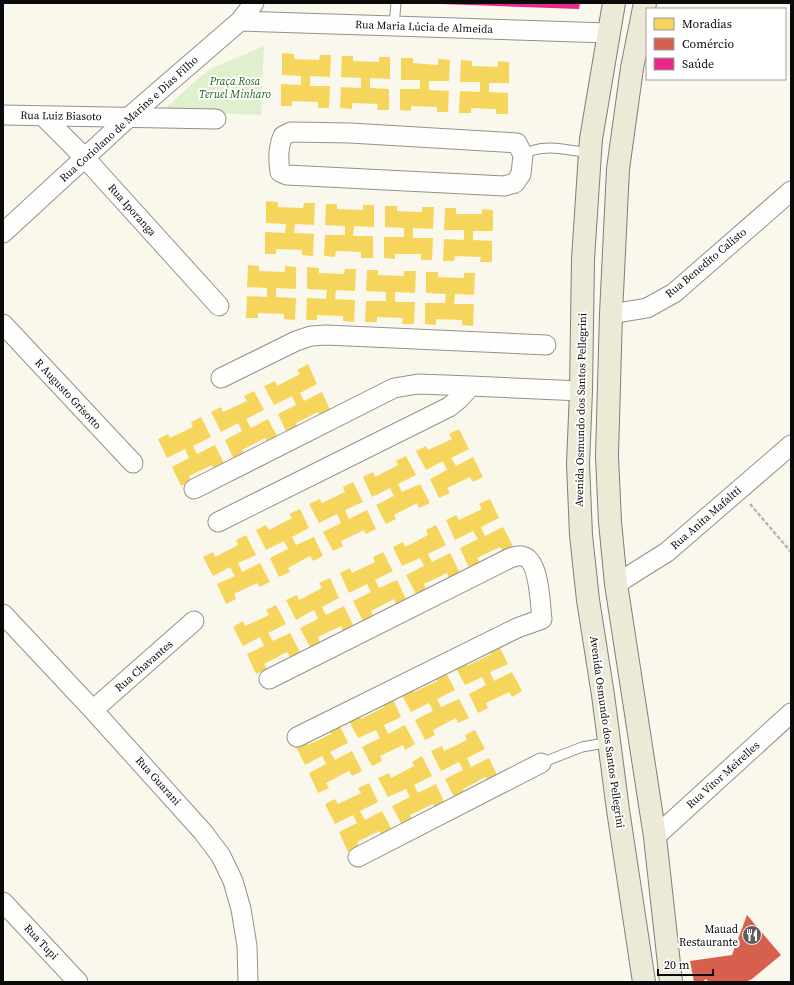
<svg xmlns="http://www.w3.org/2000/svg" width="794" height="985" font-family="'Source Serif 4',serif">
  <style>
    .green { fill: #e0f0cc }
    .homes { fill: #f6d55c }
    .shops { fill: #d6604d }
    .health { fill: #e7298a }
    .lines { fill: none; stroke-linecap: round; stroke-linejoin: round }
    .service-casing { stroke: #92918c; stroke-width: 11 }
    .minor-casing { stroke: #92918c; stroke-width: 21 }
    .primary-casing { stroke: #7f7e7a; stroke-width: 24 }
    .path { stroke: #b7b7b5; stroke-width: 2.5; stroke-dasharray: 4 2; stroke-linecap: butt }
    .service { stroke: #fefefc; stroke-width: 9 }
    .minor { stroke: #fefefc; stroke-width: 19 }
    .primary { stroke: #ece9d6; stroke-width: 22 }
    .labels { text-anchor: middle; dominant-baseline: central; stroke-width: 4; stroke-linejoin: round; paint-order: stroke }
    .street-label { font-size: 11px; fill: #0a0a0a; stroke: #fff }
    .park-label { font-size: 11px; font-style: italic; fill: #23631a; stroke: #fff }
    .poi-label { font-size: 11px; fill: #0a0a0a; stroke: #fff; text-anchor: end }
  </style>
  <rect width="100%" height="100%" fill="#faf8ed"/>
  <path class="green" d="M264 46 261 115 161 112 201 76 212 68Z"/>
  <path class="homes" d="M282 53 294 54V59L319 60 320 55H331L330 77 310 76V86H330L329 108H318V102L292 101V106H281V84L301 85V76L282 75Z
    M342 56H353V61L379 62V57H390V79L370 78V88L389 89V110H377L378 104 352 103V109L340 108 341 87 361 88V78L341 77Z
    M401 58H413V63L438 65V59L450 60 449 81H429V90L449 91 448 112H437V107L411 106V111L400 110V89H420V80H401Z
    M461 60 472 61V66L498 67V61L509 62V83H489V92L508 93V114H496V109L471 108V113H459L460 91 480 92V82H460Z
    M266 201 278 202V207L303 208 304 203H315L314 225 295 224 294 233 314 234 313 256 302 255V250L276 249V254H265V232L285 233 286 224 266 223Z
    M326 204H337V209L363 210V205H374V227L354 226 353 236H373V258H361V252L336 251 335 257 324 256 325 235H345V226L325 225Z
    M385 206H397V211L422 212V207H434L433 229 413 228V238H433L432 260H421V254H395V259L384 258V237H404V228L385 227Z
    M445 208H456V214H482V209L493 210V231H473V240L492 241V262H480L481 257 455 256 454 261H443L444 239 464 240V230H444Z
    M248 265 259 266V271L285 272V266L296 267V289L276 288V297L296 298 295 320 284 319V314L258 313V318H246L247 296 267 297V288L247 287Z
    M307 267 319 268V273L344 274 345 269H356L355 291 336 290 335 299 355 300 354 322 343 321V316L317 315V320H306L307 298 326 299 327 290 307 289Z
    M367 270H378V275L404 276V271H416L415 293 395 292V302H415L414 324H402L403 318 377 317V322H365L366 301H386V292L366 291Z
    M426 272H438V277L464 278V273H475L474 295 455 294 454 304H474L473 326 462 325V320L436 319V325L425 324V303H445L446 294 426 293Z
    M308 364 317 384 300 393 304 401 322 392 331 412 321 417 318 412 296 423 298 428 287 433 278 414 296 405 292 396 274 405 264 386 275 381 277 386 300 374 297 370Z
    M254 391 264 410 246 419 251 428 268 419 278 438 268 443 265 438 242 450 245 455 234 460 225 440 242 431 238 423 221 432 211 412 221 407 223 412 247 401 244 396Z
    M201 417 211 437 193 446 197 454 215 445 225 465 214 470 212 465 189 476 191 481 181 486 172 467 189 458 185 449 167 458 158 439 168 434 170 438 193 427 191 422Z
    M459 429 469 449 451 458 456 466 473 457 483 477 473 482 470 477 447 488 450 493 439 498 430 479 447 470 443 461 426 470 416 451 426 446 428 450 452 439 449 434Z
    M406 456 416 475 398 484 402 492 420 484 430 503 419 508 417 503 394 515 396 519 386 524 376 505 394 496 390 488 372 497 363 477 373 472 375 477 398 465 396 461Z
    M353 482 363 502 345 510 349 519 367 510 376 529 366 534 364 530 341 541 343 546 333 551 323 532 341 523 337 514 319 523 309 504 320 499 322 503 345 492 343 487Z
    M490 499 499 518 481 527 485 536 503 527 513 546 502 551 500 547 477 558 480 563 469 568 460 548 478 539 473 531 455 540 446 520 456 515 459 520 482 509 479 504Z
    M300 509 309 528 292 537 296 545 314 537 323 556 313 561 310 556 288 568 290 572 279 577 270 558 288 549 284 541 266 550 256 530 266 525 269 530 292 518 289 514Z
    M436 525 446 545 428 554 432 562 450 553 460 573 449 578 447 573 424 584 426 589 416 594 406 575 424 566 420 558 402 566 393 547 403 542 405 547 428 535 426 530Z
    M246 535 256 555 238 563 242 572 260 563 270 582 260 587 257 583 234 594 236 599 226 604 217 584 235 576 230 567 213 576 203 557 213 552 215 557 238 545 236 540Z
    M383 552 393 571 375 580 379 588 397 580 406 599 396 604 394 599 371 611 373 616 363 621 353 601 371 592 367 584 349 593 340 573 350 568 352 573 375 562 373 557Z
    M330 578 339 598 322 607 326 615 344 606 353 625 343 631 341 626 318 637 320 642 310 647 300 628 318 619 314 610 296 620 286 600 297 595 299 600 322 588 319 583Z
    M276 605 286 624 268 633 273 641 290 633 300 652 290 657 287 652 264 664 267 669 256 674 247 654 264 646 260 637 243 646 233 627 243 621 245 626 269 615 266 610Z
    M498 644 508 664 490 672 494 681 512 672 522 691 512 697 509 692 486 703 488 708 478 713 469 694 486 685 482 677 465 685 455 666 465 661 467 666 491 654 488 649Z
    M445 671 455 690 437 699 441 707 459 699 469 718 458 723 456 718 433 730 435 735 425 740 415 720 433 711 429 703 411 712 401 693 412 687 414 692 437 681 435 676Z
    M392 697 401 717 384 725 388 734 405 725 415 744 405 750 403 745 380 756 382 761 372 766 362 747 380 738 376 730 358 738 348 719 358 714 361 719 384 707 382 702Z
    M339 724 348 743 330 752 335 760 352 751 362 771 352 776 349 771 326 783 329 788 318 793 309 773 326 764 322 756 305 765 295 745 305 740 308 745 331 734 328 729Z
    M475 730 485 749 467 758 471 767 489 758 498 777 488 782 486 777 463 789 465 794 455 799 445 779 463 770 459 762 441 771 431 751 442 746 444 751 467 740 465 735Z
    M422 756 432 776 414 785 418 793 436 784 445 804 435 809 433 804 410 815 412 820 402 825 392 806 410 797 406 789 388 797 378 778 389 773 391 778 414 766 412 762Z
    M369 783 378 802 360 811 365 820 382 811 392 830 382 835 379 831 357 842 359 847 348 852 339 832 357 823 353 815 335 824 325 804 335 799 338 804 361 793 358 788Z"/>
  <path class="shops" d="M747 915 781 955 752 979 745 982H709L706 979 702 982H694L690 961 732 955Z"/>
  <path class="health" d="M442 3H580L579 9 442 4Z"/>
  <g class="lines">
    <defs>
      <path id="service" d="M394 26 396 3
        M523 155C526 153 530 151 534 150 552 145 572 151 590 153
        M541 763 582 747 610 742"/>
      <path id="minor" d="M240 21 608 33
        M3 115 216 119
        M43 116 85 158 219 306
        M291 132 350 133 517 143 523 155 521 174 515 183 504 186 287 175 280 172C278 159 278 147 283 136Z
        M3 233 129 117 240 21 254 3
        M611 314 647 308 674 293 791 191
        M3 324 133 463
        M221 378 296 341 311 336 326 335 546 345
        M471 386 581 391
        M194 489 394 388 418 384 471 386 459 399 449 407 218 522
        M616 584 667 552 791 445
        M3 614 93 710 203 832 221 856 233 881 241 909 247 946 248 982
        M269 679 510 558C514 557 518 555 522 556 540 559 540 605 542 619L517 628 297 737
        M93 710 194 621
        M655 837 791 713
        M358 857 541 763
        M3 902 78 982"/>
      <path id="primary" d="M614 3 591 139 590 153 583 259 581 391 578 464 581 535 588 600 603 695 618 810 644 982
        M645 3 632 68 618 169 611 314 607 456 610 522 616 584 655 837 671 982"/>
    </defs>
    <use href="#service" class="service-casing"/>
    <use href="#minor" class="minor-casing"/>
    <use href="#primary" class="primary-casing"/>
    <path class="path" d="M750 504 791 552"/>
    <use href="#service" class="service"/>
    <use href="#minor" class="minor"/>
    <use href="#primary" class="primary"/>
  </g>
  <defs>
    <symbol id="restaurant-disc" viewBox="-11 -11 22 22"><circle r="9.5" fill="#5e5d59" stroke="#fff"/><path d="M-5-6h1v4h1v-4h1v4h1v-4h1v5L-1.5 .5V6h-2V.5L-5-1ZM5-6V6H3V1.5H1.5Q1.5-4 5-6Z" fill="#fff"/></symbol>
  </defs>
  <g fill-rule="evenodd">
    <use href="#restaurant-disc" x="741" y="924" width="22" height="22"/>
  </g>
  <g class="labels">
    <g class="street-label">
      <text transform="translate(424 27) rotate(2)">Rua Maria Lúcia de Almeida</text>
      <text transform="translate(61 116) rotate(1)">Rua Luiz Biasoto</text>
      <text transform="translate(129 119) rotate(-42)">Rua Coriolano de Marins e Dias Filho</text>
      <text transform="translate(132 210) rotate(48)">Rua Iporanga</text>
      <text transform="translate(706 263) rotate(-40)">Rua Benedito Calisto</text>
      <text transform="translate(68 394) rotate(47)">R Augusto Grisotto</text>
      <text transform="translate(581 410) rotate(-89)">Avenida Osmundo dos Santos Pellegrini</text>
      <text transform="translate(706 518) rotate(-41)">Rua Anita Mafaltti</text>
      <text transform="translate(144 666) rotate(-41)">Rua Chavantes</text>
      <text transform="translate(607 732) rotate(82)">Avenida Osmundo dos Santos Pellegrini</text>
      <text transform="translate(723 775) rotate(-42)">Rua Vitor Meirelles</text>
      <text transform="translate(158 781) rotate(48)">Rua Guarani</text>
      <text transform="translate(41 942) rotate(47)">Rua Tupi</text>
    </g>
    <g class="park-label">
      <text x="235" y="81">Praça Rosa<tspan x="235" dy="13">Teruel Minharo</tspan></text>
    </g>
    <g class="poi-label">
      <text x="738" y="929">Mauad<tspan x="738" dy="13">Restaurante</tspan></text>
    </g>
  </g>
  <rect width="794" height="985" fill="none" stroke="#0a0a0a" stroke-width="8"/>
  <rect x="646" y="8" width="140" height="72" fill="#ffffff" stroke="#9d9d9d"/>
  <rect x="654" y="18" width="20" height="12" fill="#f6d55c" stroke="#9d9d9d"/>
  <text x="682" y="28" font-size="12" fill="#0a0a0a">Moradias</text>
  <rect x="654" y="38" width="20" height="12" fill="#d6604d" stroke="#9d9d9d"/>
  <text x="682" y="48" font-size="12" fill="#0a0a0a">Comércio</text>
  <rect x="654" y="58" width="20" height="12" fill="#e7298a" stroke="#9d9d9d"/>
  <text x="682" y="68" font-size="12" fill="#0a0a0a">Saúde</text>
  <path d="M658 969v6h55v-6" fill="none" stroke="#0a0a0a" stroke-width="2"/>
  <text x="664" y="969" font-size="12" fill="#0a0a0a" stroke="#ffffff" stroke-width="3" paint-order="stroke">20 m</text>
</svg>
